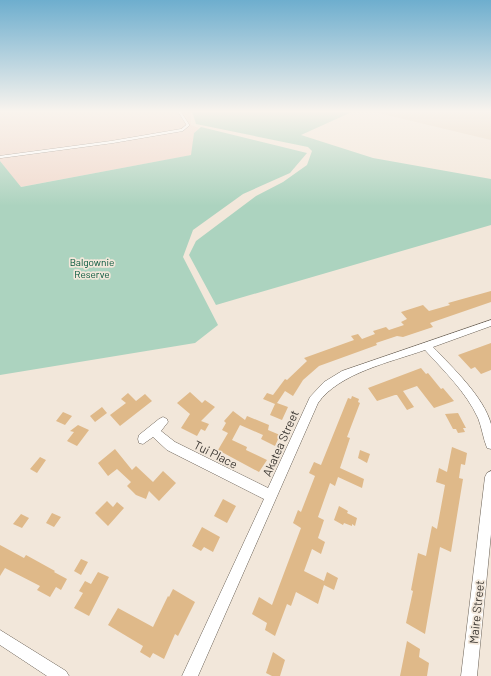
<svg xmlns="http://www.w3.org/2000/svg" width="491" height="676" font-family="Barlow,sans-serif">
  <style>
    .industrial { fill: #f1dace }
    .built { fill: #eadac7 }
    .green { fill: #acd3bf }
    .building { fill: #dfb989 }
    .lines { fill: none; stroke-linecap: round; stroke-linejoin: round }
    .lane-casing { stroke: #6a6156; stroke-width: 3 }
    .street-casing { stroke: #6a6156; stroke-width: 1 }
    .lane { stroke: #fff; stroke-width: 2.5 }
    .street { fill: #fff; fill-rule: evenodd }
    .labels { text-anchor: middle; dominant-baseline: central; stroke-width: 3.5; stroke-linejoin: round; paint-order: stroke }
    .park-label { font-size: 10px; fill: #015438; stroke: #f2e7da }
    .near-street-label { font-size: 12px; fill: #3c3833; stroke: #f2e7da }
  </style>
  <rect width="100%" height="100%" fill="#f2e7da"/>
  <path class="industrial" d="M0 111H191V125L199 128 194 133 192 155 20 187 0 161Z"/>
  <path class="built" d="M370 111H491V140Z"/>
  <path class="green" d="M192 111H354L301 135 373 158 491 179V225L216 305 189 255 196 241 256 196 283 182 307 165 312 151 308 147 196 124Z
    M201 127 307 153 290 173 243 194 193 230 183 257 218 325 195 343 0 375V161L21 187 191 155 194 133Z"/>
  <path class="building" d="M491 291V302L430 323 433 327 403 337 397 336 376 343 377 345 319 366 303 380 293 396 285 391 277 403 288 407 282 420 270 415 275 404 263 399 267 393 273 395 285 379 287 380 307 361 304 358 354 340 351 336 358 334 362 339 375 334 373 331 386 327 389 330 404 325 401 322 407 319 401 312 423 305 429 311 450 305 448 303Z
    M491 343V370L481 374 475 367 471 369 458 355Z
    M421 368 426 374 428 373 441 389 443 388 454 401 434 408 417 386 403 391 414 407 407 410 397 395H395L377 401 368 388Z
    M190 392 202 403 205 400 215 407 201 421 209 424 205 431 201 429 197 436 181 428 190 414 177 403Z
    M128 393 136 401 145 394 152 401 120 426 110 415 126 403 121 399Z
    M352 396 359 399 358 402 360 403 347 437 350 438 340 468 364 479 362 488 338 477 335 486 330 483 318 517 324 520 318 538 325 542 321 554 312 549 304 571 324 581 327 572 338 578 334 590 324 585 318 604 296 592 291 606 287 604 275 636 265 630 267 623 252 614 259 597 272 605 301 528 293 523 298 510 301 512 315 476 309 473 314 462 321 465 348 398 351 399Z
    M102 407 107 413 95 422 90 416Z
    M233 411 245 420 247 416 269 425 268 430 280 435 275 446 261 439 263 435 240 425 232 440 247 447 246 450 267 460 259 472 218 450 228 433 222 430 226 423 224 421Z
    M63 412 72 416 65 425 56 421Z
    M458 413 466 428H463L465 432 458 433 456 429H453L445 414Z
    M78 425 89 430 77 446 67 441 74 432 70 431Z
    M452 447 467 453 465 465 461 464 459 478 463 479 451 552 440 547 425 634 406 623 413 591 411 590 418 553 426 556 432 526 437 529 445 485 436 482 439 468 447 472Z
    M115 449 132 470 136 466 153 482 163 471 176 483 159 501 149 491 146 499 136 495 127 486 131 482 117 469 108 476 98 463Z
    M360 450 370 454 367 463 358 458Z
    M40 457 46 460 37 473 30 469Z
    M223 499 236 506 227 523 214 516Z
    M107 501 113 507 117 502 124 508 108 526 95 513Z
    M339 506 348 511 347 513 357 518 355 526 352 524V526L344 523 343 525 334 520Z
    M52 513 61 517 54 527 46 523Z
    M21 514 29 518 22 528 13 524Z
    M202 527 220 537 213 552 204 547 201 551 192 546Z
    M0 545 24 558 26 555 55 571 54 572 67 579 61 590 56 587 50 597 37 590 40 586 5 568 0 576Z
    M81 559 88 562 81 575 74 571Z
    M98 572 109 577 89 616 74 608 83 593 79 591 85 581 91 584Z
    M173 589 195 602 178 636 175 634 164 659 153 653 150 658 140 652 143 646 108 625 118 608 153 627 168 596 169 597Z
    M407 641 420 649 419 657 429 663 427 676H400Z
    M273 652 285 660 280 676H272L266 673Z"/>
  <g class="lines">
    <defs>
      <path id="lane" d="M0 157 112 142 182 130 188 125 179 111"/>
      <path id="street" d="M491 320V326L433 347C452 367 484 397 491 424 491 432 491 441 491 449L487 448C483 438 482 428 478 418 466 392 444 371 425 350 391 362 339 373 318 403L198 676H182L264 499 167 450 153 437 143 444 139 443 138 439 139 435 159 419 163 417 167 419 168 422 161 431 175 442 268 488 310 397 324 382 342 371Z
        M491 471V534L477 676H461L485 477 487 473Z
        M0 630 66 671 69 676H47L0 645Z"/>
    </defs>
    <use href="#lane" class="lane-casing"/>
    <use href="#street" class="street-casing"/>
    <use href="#lane" class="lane"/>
    <use href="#street" class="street"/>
  </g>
  <linearGradient id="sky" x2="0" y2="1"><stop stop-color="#6eaece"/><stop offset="0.54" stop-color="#f9f4ee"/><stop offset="1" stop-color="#f9f4ee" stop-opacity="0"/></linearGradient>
  <rect width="491" height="206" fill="url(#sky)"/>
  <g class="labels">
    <g class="park-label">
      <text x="92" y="262">Balgownie<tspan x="92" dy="12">Reserve</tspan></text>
    </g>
    <g class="near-street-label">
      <text transform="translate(280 443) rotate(-66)">Akatea Street</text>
      <text transform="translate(216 454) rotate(27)">Tui Place</text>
      <text transform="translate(476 612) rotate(-84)">Maire Street</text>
    </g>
  </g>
</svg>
